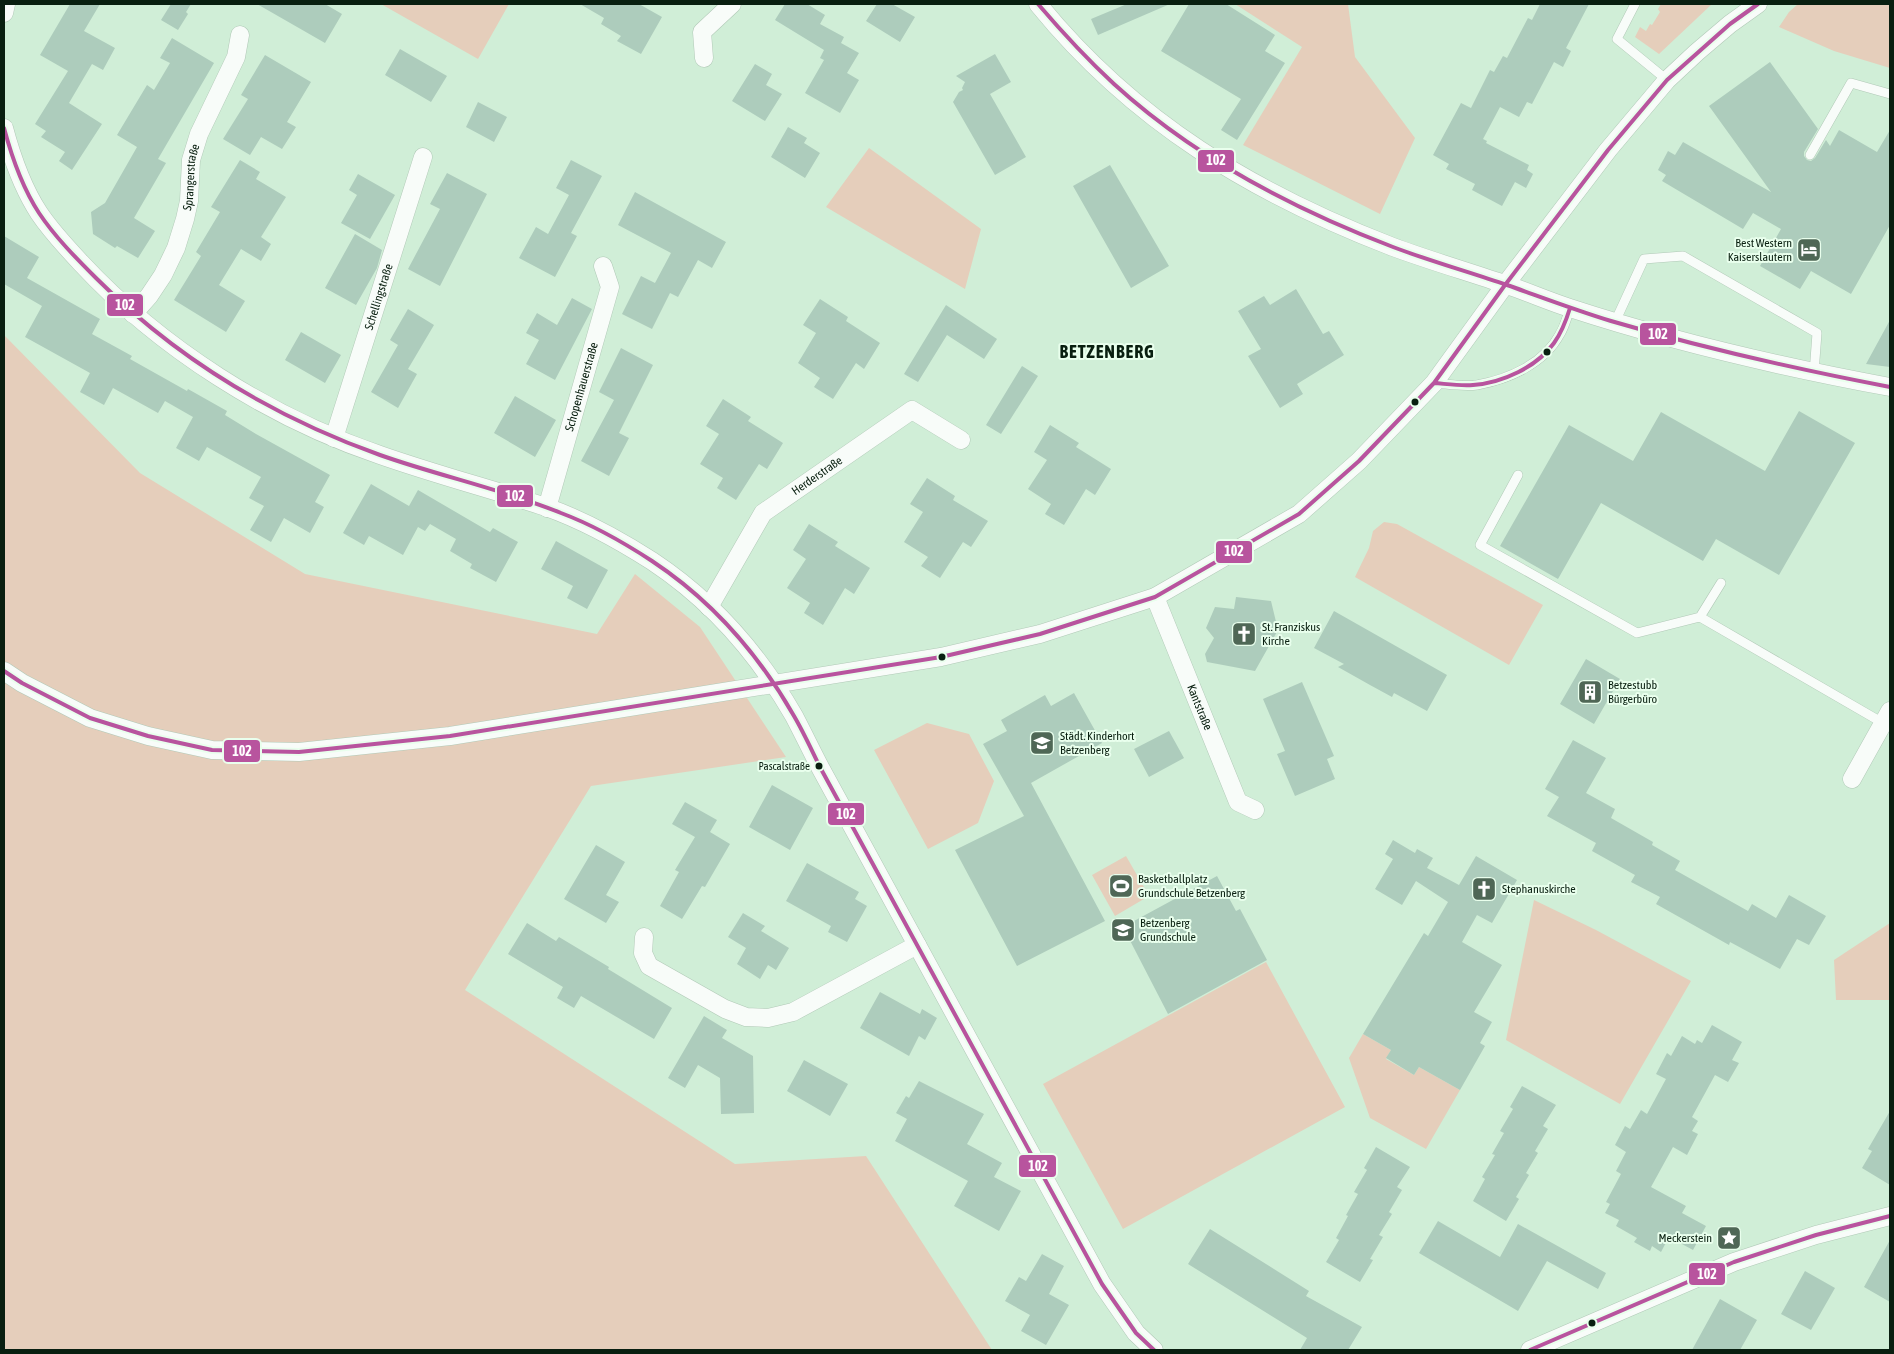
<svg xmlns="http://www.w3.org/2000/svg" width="1894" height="1354" font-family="'Asap Condensed',sans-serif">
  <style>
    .green { fill: #e5cebb }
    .building { fill: #adccbc }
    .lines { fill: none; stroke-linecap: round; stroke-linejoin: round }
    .lane-casing { stroke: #b1c9b7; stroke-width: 10 }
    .street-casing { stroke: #b1c9b7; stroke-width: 19 }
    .lane { stroke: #f8fcf9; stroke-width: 9 }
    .street { stroke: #f8fcf9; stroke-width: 18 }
    .bus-1-casing { stroke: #e9ffed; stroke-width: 8 }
    .bus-1 { stroke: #b8549e; stroke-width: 4 }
    .bus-dot { fill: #091f10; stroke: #e9ffed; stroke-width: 2 }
    .labels { text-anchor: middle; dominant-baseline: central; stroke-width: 4; stroke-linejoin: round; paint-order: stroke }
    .bus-label { font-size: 11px; fill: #091f10; stroke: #e9ffed; text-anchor: end }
    .street-label { font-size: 12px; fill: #091f10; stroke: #e9ffed }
    .poi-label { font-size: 12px; fill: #091f10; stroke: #e9ffed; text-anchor: start }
    .district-label { font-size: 18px; font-weight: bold; letter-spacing: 1px; fill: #091f10; stroke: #e9ffed }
    .line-badge { stroke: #e9ffed; stroke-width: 2 }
    .badge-label { font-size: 14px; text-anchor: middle; font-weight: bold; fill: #fff }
  </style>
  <rect width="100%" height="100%" fill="#d0eed7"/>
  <path class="green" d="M381 4H509L478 59Z
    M1235 4H1348L1355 57 1415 138 1380 214 1243 145 1302 47Z
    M1661 4H1712L1659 54 1635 37 1640 27 1646 31 1650 24 1652 25 1660 12 1658 9Z
    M1798 4H1890V68L1834 51 1779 27 1789 12Z
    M869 148 981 229 965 289 826 207Z
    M4 335 140 473 305 574 597 634 635 574 700 627 786 757 591 786 465 990 735 1164 866 1156 992 1350H4Z
    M1384 522 1397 524 1543 605 1509 665 1355 577 1369 548 1373 531Z
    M927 723 969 734 994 781 978 823 928 849 874 750Z
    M1126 856 1149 896 1115 916 1092 875Z
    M1534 900 1596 930 1691 981 1620 1104 1506 1040Z
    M1890 923V1000H1836L1834 960Z
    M1266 962 1345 1107 1123 1229 1043 1084Z
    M1363 1034 1391 1050 1386 1059 1414 1075 1419 1067 1460 1090 1426 1149 1370 1118 1349 1058Z"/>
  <path class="building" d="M70 4H100L84 31 115 48 103 70 92 64 69 103 102 124 72 170 59 161 65 152 41 137 46 131 35 124 68 71 40 55Z
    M171 4H191L186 12 188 14 178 30 161 20Z
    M257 4H325L342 14 325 43Z
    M580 4H639L662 17 641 54 617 41 621 36 601 24 604 18Z
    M785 4H807L825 15 820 24 844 37 841 43 859 53 847 73 859 80 840 113 805 93 824 60 820 58 824 50 775 20Z
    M877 4H892L915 17 900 42 866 21Z
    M1127 4H1170L1098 35 1091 19Z
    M1189 4H1226L1275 35 1265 51 1285 63 1237 140 1221 130 1241 99 1161 51Z
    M1540 4H1589L1566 48 1571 51 1563 67 1554 62 1532 104 1527 102 1519 117 1500 107 1483 139 1487 141 1486 143 1529 165 1527 170 1533 174 1526 188 1515 182 1502 206 1472 190 1475 184 1446 169 1449 164 1433 155 1461 103 1471 108 1490 70 1494 72 1503 56 1507 58 1528 18 1532 20Z
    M172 38 214 63 158 159 166 163 134 218 155 231 138 258 117 246 115 248 93 234 91 212 105 203 137 147 117 135 147 85 154 90 170 63 160 58Z
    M400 49 447 76 431 102 385 75Z
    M995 54 1011 82 990 94 1026 157 995 175 953 102 959 92 963 90 962 88 965 82 956 76Z
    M265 55 311 82 287 122 296 127 282 149 261 137 250 155 223 139 248 99 241 95Z
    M1770 62 1818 129 1804 152V156L1807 160 1811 161 1815 158 1826 140 1830 146 1839 130 1877 152 1890 130V225L1851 294 1811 271 1800 289 1760 266 1781 229 1753 213 1743 229 1662 181 1666 175 1658 170 1668 151 1675 155 1683 142 1771 192 1709 106Z
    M755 64 772 74 766 85 782 94 765 121 732 101Z
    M478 102 507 117 494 142 466 127Z
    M788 127 807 138 804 143 820 153 805 178 771 157Z
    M240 160 260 172 256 179 286 197 261 237 271 244 261 261 241 249 219 285 245 301 226 332 174 300 201 256 196 252 220 212 211 207Z
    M571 160 602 176 571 233 577 236 555 277 519 258 536 227 548 234 569 195 556 188Z
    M1110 165 1169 266 1131 288 1073 186Z
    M447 173 487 194 440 286 408 269 440 209 430 204Z
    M358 174 395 195 370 239 341 223 357 195 349 190Z
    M635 192 726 242 712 268 698 260 678 297 670 293 652 329 622 314 641 276 655 283 671 253 618 225Z
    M355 234 382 250 377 268 356 305 325 288Z
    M4 236 39 257 27 278 100 319 92 334 132 356 130 359 187 391 188 389 227 411 225 415 256 434 330 475 315 502 324 507 310 533 284 518 271 542 250 530 264 506 249 498 261 477 207 447 199 461 176 448 193 417 165 401 158 413 113 388 104 405 80 392 90 373 25 337 42 306 4 284Z
    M1296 289 1323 334 1329 331 1344 355 1297 384 1303 394 1280 408 1248 356 1261 349 1238 311 1264 296 1270 305Z
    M572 298 592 309 555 380 526 364 539 340 526 333 537 313 557 325Z
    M820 299 848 317 846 321 880 343 864 369 856 363 833 399 814 387 820 378 798 363 816 333 803 325Z
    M946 305 997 339 984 359 947 335 918 382 904 374Z
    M408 309 434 325 408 369 417 374 398 408 371 392 398 345 390 340Z
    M1890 320V367L1866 364Z
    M301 332 341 355 325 383 285 360Z
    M621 348 653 365 619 433 629 438 609 476 581 461 614 400 599 392Z
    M1022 366 1038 376 1001 434 986 425Z
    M515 396 556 420 535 457 494 433Z
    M723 399 751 417 748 421 783 443 767 469 759 464 736 500 717 488 723 478 700 464 719 434 706 426Z
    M1799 411 1855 443 1779 575 1716 539 1703 561 1601 503 1558 579 1500 546 1569 425 1633 461 1661 412 1765 471Z
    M1050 425 1079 443 1076 447 1111 469 1095 495 1086 489 1064 525 1045 514 1051 504 1028 489 1047 460 1034 452Z
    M927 478 955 496 953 500 988 521 971 547 963 542 940 578 921 566 928 557 904 542 923 512 910 504Z
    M371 484 409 506 418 490 490 532 493 528 518 542 496 582 470 568 472 564 450 551 456 539 430 524 425 531 418 527 403 555 369 536 364 545 343 533Z
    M809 524 838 542 835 546 870 568 854 594 845 588 823 625 804 613 810 603 787 588 806 559 793 550Z
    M556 541 608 570 587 609 567 598 573 586 541 569Z
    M1236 597 1271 601 1278 630 1255 671 1207 662 1205 654 1214 638 1206 628 1215 607 1234 609Z
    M1334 611 1447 675 1427 711 1394 693 1392 697 1370 685 1338 667 1344 664 1314 648Z
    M1586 659 1620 679 1594 724 1560 704Z
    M1302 682 1334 756 1327 759 1335 779 1295 796 1277 754 1285 751 1263 699Z
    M1074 693 1102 743 1031 783 1105 921 1017 966 955 850 1024 816 983 744 1007 731 1001 720 1045 695 1051 706Z
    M1169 731 1184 758 1149 777 1134 749Z
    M1573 740 1606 758 1586 793 1615 809 1611 818 1653 842 1652 845 1680 861 1675 870 1748 911 1752 904 1776 918 1789 895 1826 916 1809 945 1797 939 1780 969 1730 942 1729 945 1656 904 1660 897 1631 882 1635 875 1592 851 1596 843 1547 816 1559 797 1545 789Z
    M772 785 813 808 790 850 749 827Z
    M685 802 717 820 710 832 730 844 705 887 702 886 682 919 660 906 679 872 675 870 695 837 672 824Z
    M1393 840 1415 853 1417 849 1433 858 1427 868 1459 885 1476 856 1517 880 1492 923 1477 915 1462 942 1502 965 1474 1012 1492 1022 1480 1043 1485 1046 1460 1090 1419 1067 1414 1075 1386 1058 1391 1050 1363 1034 1424 933 1428 936 1448 902 1416 881 1402 905 1375 889 1393 859 1385 854Z
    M596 845 625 862 606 895 619 902 606 923 564 899Z
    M807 863 859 892 855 899 867 906 847 942 828 932 831 926 786 901Z
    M1217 876 1236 911 1240 909 1267 960 1168 1014 1123 927Z
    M743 913 765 926 761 931 789 948 776 970 768 965 760 979 737 964 746 948 728 937Z
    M527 923 556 941 559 937 609 967 608 969 672 1008 654 1039 581 996 574 1008 557 998 563 987 508 954Z
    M880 992 920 1014 922 1009 937 1018 925 1040 919 1036 909 1056 860 1028Z
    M704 1016 727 1030 722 1038 753 1056 754 1113 721 1114 720 1078 698 1065 685 1088 668 1078Z
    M1712 1025 1742 1042 1732 1060 1739 1063 1728 1082 1715 1075 1692 1117 1698 1121 1692 1131 1698 1134 1687 1155 1673 1147 1651 1187 1686 1206 1682 1213 1706 1226 1693 1250 1669 1237 1661 1252 1652 1246 1650 1251 1634 1242 1637 1238 1616 1226 1619 1220 1605 1213 1610 1204 1606 1202 1621 1174 1616 1171 1626 1152 1615 1145 1625 1126 1630 1129 1641 1110 1647 1114 1666 1079 1656 1074 1667 1053 1671 1056 1682 1036 1695 1044 1697 1040 1702 1043Z
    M804 1060 848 1084 830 1116 787 1091Z
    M919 1081 984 1114 967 1144 1002 1163 994 1177 1021 1191 999 1231 954 1206 968 1181 895 1141 907 1119 896 1113 906 1096 909 1098Z
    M1522 1086 1556 1105 1543 1126 1548 1129 1535 1151 1538 1153 1526 1173 1529 1175 1516 1197 1519 1199 1506 1221 1473 1201 1485 1179 1482 1177 1495 1155 1492 1154 1504 1133 1500 1131 1513 1109 1510 1107Z
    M1890 1111V1185L1862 1168 1872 1151 1868 1149Z
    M1376 1147 1410 1167 1397 1187 1402 1190 1389 1212 1392 1214 1379 1235 1383 1237 1370 1259 1373 1260 1360 1282 1326 1262 1339 1240 1336 1238 1348 1216 1346 1215 1358 1194 1354 1192 1367 1170 1364 1168Z
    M1438 1221 1500 1257 1518 1224 1606 1273 1598 1289 1547 1261 1518 1311 1419 1253Z
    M1210 1229 1309 1291 1306 1296 1362 1327 1348 1350H1300L1307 1338 1188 1264Z
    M1890 1240V1302L1864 1287Z
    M1042 1254 1064 1266 1049 1294 1069 1305 1046 1345 1021 1331 1030 1315 1005 1301 1019 1277 1026 1281Z
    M1805 1271 1835 1288 1811 1330 1781 1314Z
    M1720 1299 1757 1320 1740 1350H1692Z"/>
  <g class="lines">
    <defs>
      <path id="lane" d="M1635 4 1617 39 1667 80
        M1810 155 1851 83 1890 94
        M1615 322 1644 259 1683 256 1817 333 1814 373
        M1434 383C1448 384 1463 387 1477 385 1509 379 1544 364 1560 334 1565 326 1567 317 1570 308
        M1518 475 1480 545 1637 633 1700 617 1721 583
        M1700 617 1883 723"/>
      <g id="street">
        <path d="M1038 4C1134 122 1253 193 1393 247 1431 261 1469 272 1507 285 1528 292 1548 301 1570 308 1674 342 1782 367 1890 387"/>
        <path d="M4 13 6 4"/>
        <path d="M704 58 702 32 732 4"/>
        <path d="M4 128C12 158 22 187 39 213 51 231 66 247 81 263 160 348 270 418 380 455 434 474 491 489 546 507 583 520 619 540 652 561 711 600 759 655 794 716 803 733 812 752 821 769L1102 1284 1136 1333 1154 1350"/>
        <path id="s1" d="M133 314 149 296 163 275 176 248 185 219 189 201 191 160 199 134 236 57 240 35"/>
        <path id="s2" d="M334 438 423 157"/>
        <path id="s3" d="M547 508 610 287 603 266"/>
        <path id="s4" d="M1155 597 1238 802 1255 810"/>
        <path id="s5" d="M709 607 763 513 912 410 961 440"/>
        <path d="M4 671 22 683 90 718 148 736 212 750 299 752 450 736 941 657 1040 634 1155 597 1299 514 1359 461 1434 383 1505 285 1608 150 1667 80 1697 52 1730 24 1758 4"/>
        <path d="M1852 779 1890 711"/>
        <path d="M644 937 643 953 649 966 725 1009 746 1017 768 1018 793 1012 917 945"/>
        <path d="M1530 1350 1734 1262 1816 1235 1890 1216"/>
      </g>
    </defs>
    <use href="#lane" class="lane-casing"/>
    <use href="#street" class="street-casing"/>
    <use href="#lane" class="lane"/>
    <use href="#street" class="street"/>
    <defs>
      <path id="bus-1" d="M1038 4C1062 32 1087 59 1114 84 1194 157 1293 209 1393 247 1430 261 1469 272 1507 285 1541 297 1575 310 1611 321 1703 348 1796 369 1890 387
        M4 128C12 158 22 187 39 213 55 237 76 258 96 278 176 358 274 417 380 455 439 476 502 489 561 513 593 525 623 542 652 561 711 600 759 655 794 716 804 733 812 751 821 769L1102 1284 1136 1333 1154 1350
        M1434 383C1447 384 1460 386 1473 385 1502 383 1537 367 1554 343 1562 332 1566 321 1570 308
        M4 671 22 683 90 718 148 736 212 750 299 752 450 736 941 657 1040 634 1155 597 1299 514 1359 461 1434 383 1505 285 1608 150 1667 80 1730 24 1758 4
        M1530 1350 1734 1262 1816 1235 1890 1216"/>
    </defs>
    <use href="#bus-1" class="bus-1-casing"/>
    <use href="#bus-1" class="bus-1"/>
  </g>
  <defs>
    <symbol id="hotel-square" viewBox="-11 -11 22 22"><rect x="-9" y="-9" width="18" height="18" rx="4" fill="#4f6756" stroke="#e9ffed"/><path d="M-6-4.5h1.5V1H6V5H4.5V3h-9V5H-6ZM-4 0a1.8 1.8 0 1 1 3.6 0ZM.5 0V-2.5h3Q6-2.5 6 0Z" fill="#fff"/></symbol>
    <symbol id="church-square" viewBox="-11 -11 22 22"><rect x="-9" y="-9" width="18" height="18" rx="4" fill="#4f6756" stroke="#e9ffed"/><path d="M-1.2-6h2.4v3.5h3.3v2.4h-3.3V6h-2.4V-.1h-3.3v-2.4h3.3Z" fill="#fff"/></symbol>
    <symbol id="building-square" viewBox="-11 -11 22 22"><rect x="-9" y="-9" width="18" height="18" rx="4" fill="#4f6756" stroke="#e9ffed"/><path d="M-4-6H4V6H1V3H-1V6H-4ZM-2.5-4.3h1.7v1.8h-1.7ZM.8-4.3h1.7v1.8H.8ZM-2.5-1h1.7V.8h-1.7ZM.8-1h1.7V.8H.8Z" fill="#fff"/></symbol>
    <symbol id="school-square" viewBox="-11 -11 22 22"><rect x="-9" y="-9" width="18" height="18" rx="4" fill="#4f6756" stroke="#e9ffed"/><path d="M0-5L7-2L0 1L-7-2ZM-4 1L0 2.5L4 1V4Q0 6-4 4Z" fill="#fff"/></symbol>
    <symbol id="stadium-square" viewBox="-11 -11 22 22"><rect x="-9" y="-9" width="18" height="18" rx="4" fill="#4f6756" stroke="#e9ffed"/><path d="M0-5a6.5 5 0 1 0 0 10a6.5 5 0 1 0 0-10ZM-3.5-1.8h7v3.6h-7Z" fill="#fff"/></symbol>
    <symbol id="sight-square" viewBox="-11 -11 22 22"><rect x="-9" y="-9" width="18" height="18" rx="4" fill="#4f6756" stroke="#e9ffed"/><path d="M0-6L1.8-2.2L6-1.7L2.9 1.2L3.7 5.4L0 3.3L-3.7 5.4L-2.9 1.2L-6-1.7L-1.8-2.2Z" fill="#fff"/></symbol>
  </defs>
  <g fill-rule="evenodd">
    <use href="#hotel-square" x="1795" y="236" width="28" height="28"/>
    <use href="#church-square" x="1230" y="620" width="28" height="28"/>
    <use href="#building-square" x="1576" y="678" width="28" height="28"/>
    <use href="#school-square" x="1028" y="729" width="28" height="28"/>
    <use href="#stadium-square" x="1107" y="872" width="28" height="28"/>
    <use href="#church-square" x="1470" y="875" width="28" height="28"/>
    <use href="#school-square" x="1109" y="916" width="28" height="28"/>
    <use href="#sight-square" x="1715" y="1224" width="28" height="28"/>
  </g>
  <g class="bus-dot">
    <circle cx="1547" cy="352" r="4.5"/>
    <circle cx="1415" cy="402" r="4.5"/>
    <circle cx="942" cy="657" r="4.5"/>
    <circle cx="819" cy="766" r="4.5"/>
    <circle cx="1592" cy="1323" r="4.5"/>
  </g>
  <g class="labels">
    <g class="bus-label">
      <text x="810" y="766">Pascalstraße</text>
    </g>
    <g class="street-label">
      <text stroke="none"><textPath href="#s1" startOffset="152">Sprangerstraße</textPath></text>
      <text stroke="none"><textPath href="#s2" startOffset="148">Schellingstraße</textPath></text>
      <text stroke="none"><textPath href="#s3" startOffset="126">Schopenhauerstraße</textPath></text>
      <text stroke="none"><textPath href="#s5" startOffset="174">Herderstraße</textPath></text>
      <text stroke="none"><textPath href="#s4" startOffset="119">Kantstraße</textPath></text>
    </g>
    <g class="poi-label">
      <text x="1792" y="243" text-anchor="end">Best Western<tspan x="1792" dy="14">Kaiserslautern</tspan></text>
      <text x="1262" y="627">St. Franziskus<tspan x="1262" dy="14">Kirche</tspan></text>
      <text x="1608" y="685">Betzestubb<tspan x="1608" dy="14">Bürgerbüro</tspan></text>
      <text x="1060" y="736">Städt. Kinderhort<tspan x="1060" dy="14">Betzenberg</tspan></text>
      <text x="1138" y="879">Basketballplatz<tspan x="1138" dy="14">Grundschule Betzenberg</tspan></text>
      <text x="1502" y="889">Stephanuskirche</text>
      <text x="1140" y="923">Betzenberg<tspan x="1140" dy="14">Grundschule</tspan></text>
      <text x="1712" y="1238" text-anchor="end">Meckerstein</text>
    </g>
    <g class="district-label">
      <text x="1107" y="351">BETZENBERG</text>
    </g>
  </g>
  <g class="line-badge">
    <rect x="1197" y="149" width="38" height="24" rx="5" fill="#b8549e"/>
    <rect x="106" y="293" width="38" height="24" rx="5" fill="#b8549e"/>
    <rect x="1639" y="322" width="38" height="24" rx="5" fill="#b8549e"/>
    <rect x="496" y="484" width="38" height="24" rx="5" fill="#b8549e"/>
    <rect x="1215" y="540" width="38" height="24" rx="5" fill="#b8549e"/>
    <rect x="223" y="739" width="38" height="24" rx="5" fill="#b8549e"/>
    <rect x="827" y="802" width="38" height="24" rx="5" fill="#b8549e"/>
    <rect x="1018" y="1154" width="39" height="24" rx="5" fill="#b8549e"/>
    <rect x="1688" y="1262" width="38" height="24" rx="5" fill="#b8549e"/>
  </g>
  <g class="badge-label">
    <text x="1216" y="165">102</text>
    <text x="125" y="310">102</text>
    <text x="1658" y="339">102</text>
    <text x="515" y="501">102</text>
    <text x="1234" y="556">102</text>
    <text x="242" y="756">102</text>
    <text x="846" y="819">102</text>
    <text x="1038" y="1171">102</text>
    <text x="1707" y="1279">102</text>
  </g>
  <rect width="1894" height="1354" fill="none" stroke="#091f10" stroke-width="10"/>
</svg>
